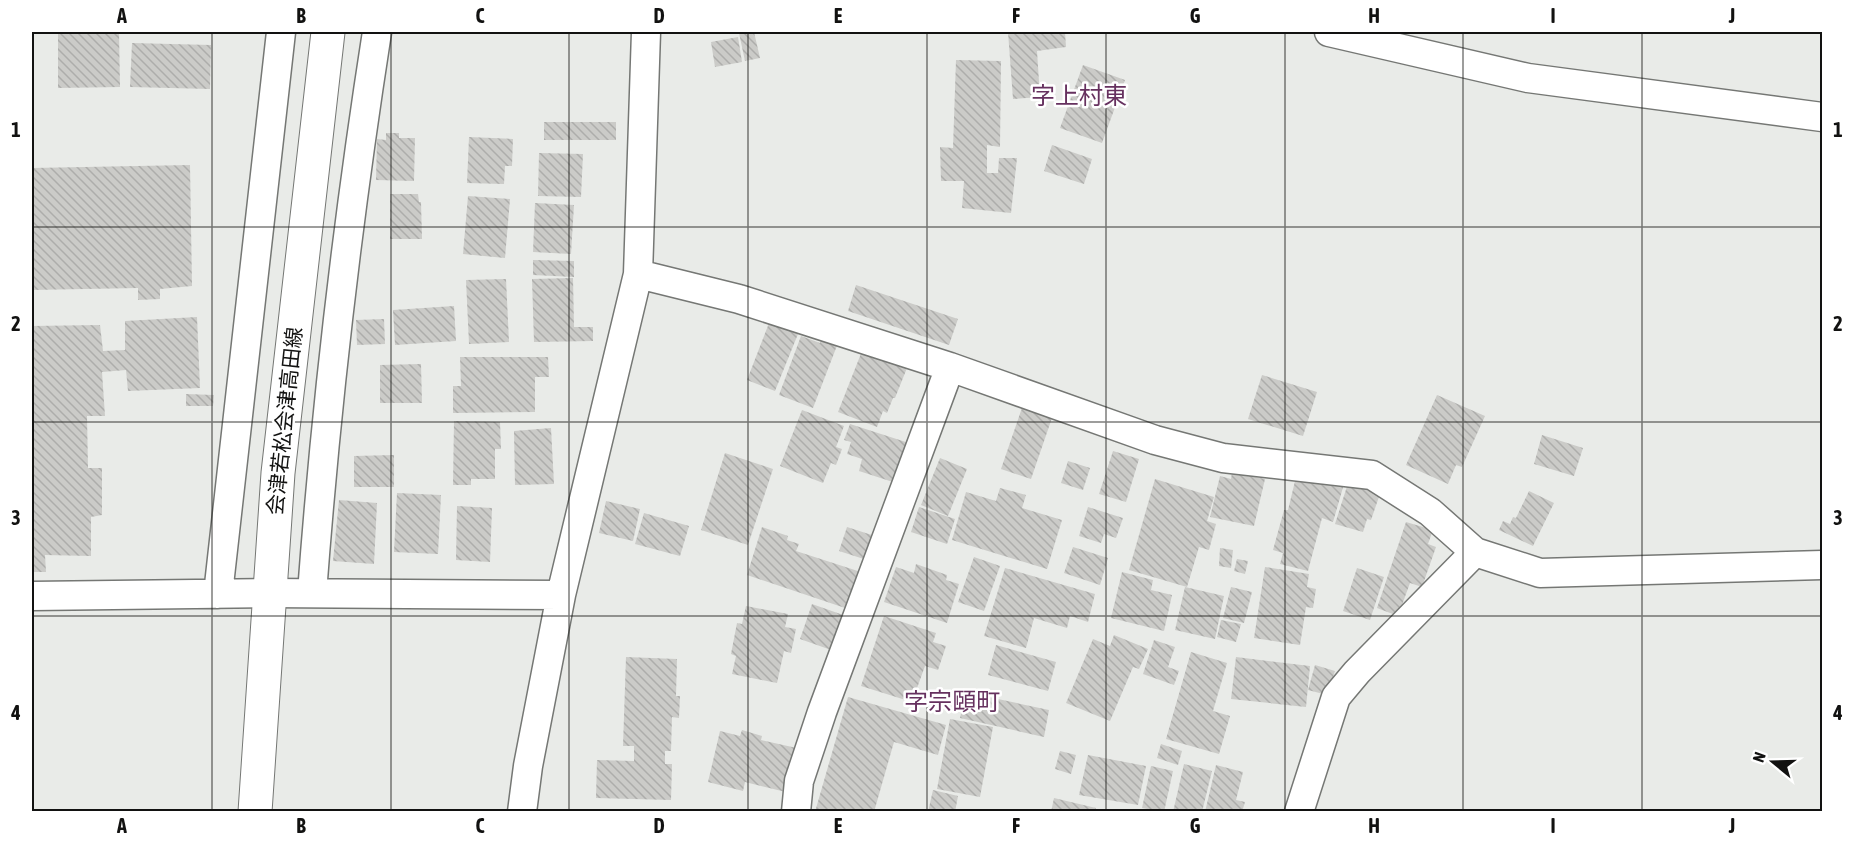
<svg xmlns="http://www.w3.org/2000/svg" width="1854" height="843" font-family="'Asap Condensed','Noto Sans JP',sans-serif">
  <style>
    .building { fill: url(#building-back-hatch) }
    .lines { fill: none; stroke-linecap: round; stroke-linejoin: round }
    .minor-casing { stroke: #757774; stroke-width: 31 }
    .secondary-casing { stroke: #757774; stroke-width: 35 }
    .minor { stroke: #fff; stroke-width: 28 }
    .secondary { stroke: #fff; stroke-width: 33 }
    .grid { fill: none; stroke: #121211; stroke-width: 1.5; stroke-opacity: 0.55 }
    .labels { text-anchor: middle; dominant-baseline: central; stroke-width: 5; stroke-linejoin: round; paint-order: stroke }
    .street-label { font-size: 21px; fill: #121211; stroke: #fff }
    .quarter-label { font-size: 24px; fill: #66315f; stroke: #fff }
    .neatline { fill: none; stroke: #121211; stroke-width: 2 }
    .grid-label { font-size: 20px; text-anchor: middle; font-weight: bold; fill: #121211 }
  </style>
  <defs>
    <pattern id="building-back-hatch" width="6" height="6" patternUnits="userSpaceOnUse" patternTransform="scale(1.5)"><rect width="6" height="6" fill="#cbcbc8"/><path d="M-1 5l2 2M0 0l6 6M5-1l2 2" fill="none" stroke="#adadab"/></pattern>
  </defs>
  <rect width="100%" height="100%" fill="#e9ebe8"/>
  <path class="building" d="M58 32H119L120 87 58 88Z
    M754 32 760 58 745 61 739 33Z
    M1008 32H1065L1066 47 1037 51 1040 97 1013 99Z
    M738 37 742 62 715 67 711 42Z
    M132 43 211 45 210 89 130 87Z
    M956 60 1001 61 1000 147 987 145V173H998L999 158H1017L1011 213 962 208 964 181H941L940 147 953 148Z
    M1083 65 1125 80 1102 143 1060 128Z
    M544 122H616V140H544Z
    M386 133H399V138H415L414 181 376 180 377 139 386 140Z
    M469 137 513 139 512 166H505L504 184 467 183Z
    M1052 145 1092 159 1084 184 1044 171Z
    M539 153 583 154 581 197 538 196Z
    M190 165 192 286 160 289V299L138 300V288L32 290V168Z
    M390 194H418L419 202H421L422 239H390Z
    M468 196 510 199 505 258 463 254Z
    M535 203 574 205 571 254 533 252Z
    M533 260 574 261V277L533 275Z
    M573 278 574 327H593V341L534 342 532 279Z
    M506 279 509 342 469 344 466 280Z
    M856 285 958 319 949 345 848 311Z
    M454 306 456 341 395 345 393 310Z
    M197 317 200 388 128 391 126 370 102 372 105 416H87L88 468H102V515L91 517V556L45 555 46 572H32V326L100 325 103 351 125 350V321Z
    M384 319 385 344 357 345 356 320Z
    M769 323 798 334 775 391 747 380Z
    M801 336 820 343 822 337 838 343 813 408 779 395Z
    M862 351 907 368 895 398H893L887 413 883 411 877 427 838 412Z
    M460 357H548L549 377H535V412L453 413V386H461Z
    M421 364 422 403H380V365Z
    M1262 375 1317 392 1303 436 1248 419Z
    M186 394 214 395 213 406H186Z
    M1437 395 1485 416 1462 467 1456 465 1448 484 1406 465Z
    M1023 405 1053 415 1031 479 1001 469Z
    M802 410 844 426 836 447 842 449 836 465 831 463 823 483 780 466Z
    M454 421 500 422 501 449H495V479H471V485H453Z
    M850 424 912 444 899 484 859 471 862 459 847 454 851 442 844 440Z
    M551 428 554 484 515 485 514 431Z
    M1542 435 1583 448 1574 476 1534 464Z
    M1113 451 1139 459 1126 502 1099 494Z
    M725 453 773 469 748 545 701 530Z
    M394 455V487H354V456Z
    M940 458 967 469 948 516 921 505Z
    M1068 461 1090 468 1083 490 1061 483Z
    M1232 472 1265 479 1254 526 1210 517 1220 476 1231 479Z
    M1296 477 1317 483 1318 477 1344 484 1333 522 1322 518 1308 571 1280 564 1283 553 1273 550 1284 510H1288Z
    M1155 479 1214 497 1207 521 1216 524 1209 550 1199 547 1187 587 1129 570Z
    M1349 480 1381 491 1371 520 1367 519 1363 532 1335 524Z
    M1000 488 1026 495 1022 508 1062 520 1047 569 952 540 966 492 996 501Z
    M1529 491 1554 503 1533 546 1499 530 1503 521 1510 524 1513 517 1516 518Z
    M397 493 441 495 438 554 394 552Z
    M339 500 377 503 374 564 333 561Z
    M606 501 640 509 633 541 599 533Z
    M457 506 492 508 490 562 456 560Z
    M919 507 955 519 947 544 911 532Z
    M1088 507 1123 518 1116 538 1104 534 1101 543 1079 536Z
    M644 513 689 526 680 556 635 544Z
    M1406 522 1433 530 1428 544 1436 547 1422 587 1410 583 1398 616 1377 608Z
    M762 527 788 536 787 540 799 544 796 551 864 573 851 610 747 575Z
    M847 527 878 537 870 561 839 551Z
    M1073 547 1108 558 1100 585 1064 573Z
    M1220 548 1233 550 1231 568 1219 566Z
    M974 557 1000 566 984 611 958 602Z
    M1237 559 1248 561 1245 574 1234 571Z
    M916 564 947 575 946 580 959 584 947 623 884 602 896 567 914 573Z
    M1265 567 1309 574 1307 587 1316 589 1313 608 1306 607 1300 645 1254 638Z
    M1005 568 1095 594 1088 622 1070 616 1067 628 1034 618 1026 648 984 636Z
    M1357 568 1384 577 1370 620 1343 611Z
    M1122 572 1153 580 1151 590 1172 595 1164 631 1111 618Z
    M1185 587 1224 596 1215 639 1175 630Z
    M1231 587 1252 592 1244 623 1223 618Z
    M812 604 846 616 834 651 800 639Z
    M746 606 788 614 785 627 796 629 791 653 784 651 777 683 732 674 736 656 731 654 737 623 742 624Z
    M884 616 936 633 933 642 946 646 938 670 925 666 912 702 861 686Z
    M1221 620 1241 624 1236 642 1217 637Z
    M1114 635 1148 649 1139 669 1133 667 1110 721 1066 703 1093 639 1110 646Z
    M1154 640 1175 647 1168 667 1179 671 1174 685 1143 674Z
    M996 645 1056 662 1048 691 988 675Z
    M1191 652 1227 663 1213 711 1230 716 1219 754 1166 739Z
    M626 657 677 659 676 696H680L679 718 672 717 671 751H665V764H672L671 800 596 798 597 760 634 761V746H623Z
    M1236 657 1310 666 1306 707 1231 699Z
    M1315 665 1335 671 1327 695 1308 690Z
    M979 695 1049 710 1044 737 960 718 964 699 977 702Z
    M848 697 946 725 938 755 894 742 874 812H815Z
    M950 719 993 727 980 797 937 789Z
    M742 730 762 736 761 740 801 749 790 793 745 782 743 791 708 782 720 731 740 736Z
    M1161 744 1182 751 1178 765 1157 758Z
    M1060 751 1076 755 1071 774 1055 769Z
    M1088 755 1146 766 1138 805 1079 795Z
    M1184 764 1212 771 1202 812H1173Z
    M1216 765 1243 772 1236 800 1245 802 1242 812H1205Z
    M1151 766 1173 771 1164 812 1142 808Z
    M933 790 958 796 955 812H928Z
    M1054 798 1096 808 1095 812H1051Z"/>
  <g class="lines">
    <defs>
      <path id="minor" d="M1329 32 1528 78 1822 117
        M638 274 646 32
        M312 593C326 405 348 218 377 32
        M218 594 281 32
        M32 596 269 593 561 595
        M522 812 528 766 561 595 638 274 739 299 950 367 1155 440 1223 458 1372 475 1430 512 1475 552 1540 573 1822 565
        M796 812 799 781 822 712 950 367
        M1299 812 1336 697 1357 672 1475 552"/>
      <path id="secondary" d="M255 812 278 473 328 32"/>
    </defs>
    <use href="#minor" class="minor-casing"/>
    <use href="#secondary" class="secondary-casing"/>
    <use href="#minor" class="minor"/>
    <use href="#secondary" class="secondary"/>
  </g>
  <path class="grid" d="M212 32V812M391 32V812M569 32V812M748 32V812M927 32V812M1106 32V812M1285 32V812M1463 32V812M1642 32V812M32 227H1822M32 422H1822M32 616H1822"/>
  <g class="labels">
    <g class="street-label">
      <text transform="translate(284 421) rotate(-84)">会津若松会津高田線</text>
    </g>
    <g class="quarter-label">
      <text x="1079" y="95">字上村東</text>
      <text x="952" y="701">字宗頤町</text>
    </g>
  </g>
  <rect width="1854" height="843" fill="none" stroke="#ffffff" stroke-width="66"/>
  <g transform="translate(1773 762) rotate(289)" stroke="#ffffff" stroke-width="4.5" paint-order="stroke">
  <path d="M0-4.5L10 22L0 15L-10 22Z" fill="#121211"/>
  <text y="-9" font-size="16" font-weight="bold" text-anchor="middle" fill="#121211">N</text>
  </g>
  <rect x="33" y="33" width="1788" height="777" class="neatline"/>
  <g class="grid-label">
    <text x="122" y="23">A</text>
    <text x="301" y="23">B</text>
    <text x="480" y="23">C</text>
    <text x="659" y="23">D</text>
    <text x="838" y="23">E</text>
    <text x="1016" y="23">F</text>
    <text x="1195" y="23">G</text>
    <text x="1374" y="23">H</text>
    <text x="1553" y="23">I</text>
    <text x="1732" y="23">J</text>
    <text x="16" y="137">1</text>
    <text x="1838" y="137">1</text>
    <text x="16" y="331">2</text>
    <text x="1838" y="331">2</text>
    <text x="16" y="525">3</text>
    <text x="1838" y="525">3</text>
    <text x="16" y="720">4</text>
    <text x="1838" y="720">4</text>
    <text x="122" y="833">A</text>
    <text x="301" y="833">B</text>
    <text x="480" y="833">C</text>
    <text x="659" y="833">D</text>
    <text x="838" y="833">E</text>
    <text x="1016" y="833">F</text>
    <text x="1195" y="833">G</text>
    <text x="1374" y="833">H</text>
    <text x="1553" y="833">I</text>
    <text x="1732" y="833">J</text>
  </g>
</svg>
